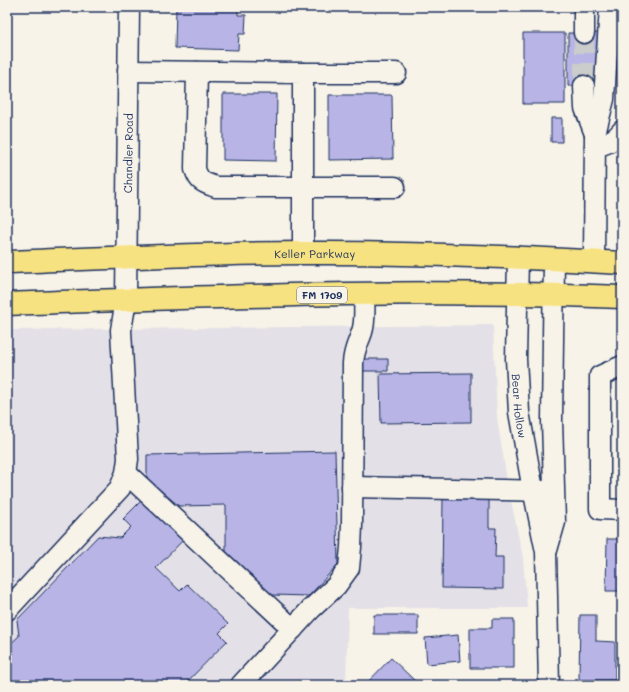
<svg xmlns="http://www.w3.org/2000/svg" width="629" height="692" font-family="Mali,sans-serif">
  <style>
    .built { fill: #e4e0e7 }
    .building { fill: #b8b5e6; stroke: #1b2f5e }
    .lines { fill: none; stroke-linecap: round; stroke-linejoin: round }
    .minor-tunnel { stroke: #cbcccc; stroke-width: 20; stroke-dasharray: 20 10; stroke-linecap: butt }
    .minor-casing { stroke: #1b2f5e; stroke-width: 23 }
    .major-casing { stroke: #1b2f5e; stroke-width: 25 }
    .minor { stroke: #f7f3e8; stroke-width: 20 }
    .major { stroke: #f7e281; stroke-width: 22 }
    .labels { text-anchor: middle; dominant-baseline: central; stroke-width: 3.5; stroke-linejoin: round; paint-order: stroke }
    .shield { fill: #f7f3e8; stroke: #5d6a87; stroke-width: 1 }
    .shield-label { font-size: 10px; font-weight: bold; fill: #1b2f5e }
    .street-label { font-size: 11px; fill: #1b2f5e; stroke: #f7f3e8 }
  </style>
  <rect width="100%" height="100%" fill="#f7f3e8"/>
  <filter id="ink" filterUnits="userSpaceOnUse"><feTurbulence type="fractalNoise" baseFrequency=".025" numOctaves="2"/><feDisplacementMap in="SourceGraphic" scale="8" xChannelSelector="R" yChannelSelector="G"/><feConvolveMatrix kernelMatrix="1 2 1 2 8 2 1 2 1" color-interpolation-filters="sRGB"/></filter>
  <g filter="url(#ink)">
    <path class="built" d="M493 325 497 418 508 486 523 558 527 608H348L346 685H7V330Z"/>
    <path class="building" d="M176 7H238V15H246L245 34H239L238 50 175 48Z
      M523 33H565V104H523Z
      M568 33H600V86H568Z
      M223 94H277L276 161 223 160Z
      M329 95H392L393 159 329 160Z
      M551 118H562V142H551Z
      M618 145H622V166H618Z
      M363 359H388V371H363Z
      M471 373V422L381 423 380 374Z
      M335 451 338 564 309 596 272 595 226 552V505L179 506 147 479V455Z
      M143 499 184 539 156 568 180 591 187 584 228 624 219 633 227 641 184 685H15L7 677V647L19 636 17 620 98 536 120 538 131 527 123 519Z
      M443 499 489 500V528H496L495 557H503V589L442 588Z
      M607 539H622V591H606Z
      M374 615H418V634H374Z
      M580 615H596V641L615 642V680H579Z
      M492 619H514V668H470V628H492Z
      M458 635 460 661 427 664 425 638Z
      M620 642H622V680H620Z
      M391 658 415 681 411 685H368L366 684Z"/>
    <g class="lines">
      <path class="minor-tunnel" d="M584 33V86"/>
      <defs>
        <g id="minor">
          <path d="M584 7V33"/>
          <path d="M128 71 303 73V252"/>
          <path d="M197 72 195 169C199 182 204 183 216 187H395"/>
          <path d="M303 73H396"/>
          <path d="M584 86 585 108 595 134"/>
          <path d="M595 147C605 144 615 141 622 131"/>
          <path id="s1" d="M518 257 516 359 519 412 531 479 546 552 549 685"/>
          <path d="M594 261 595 134 604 99 610 7"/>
          <path d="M622 366 600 376V509L622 510"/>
          <path d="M126 473 293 629"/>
          <path d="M352 487 546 491"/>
          <path d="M547 550 555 522 552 420 554 259"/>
          <path id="s2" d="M7 610 120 488 126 473 128 459 121 330 126 300 129 7"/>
          <path d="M241 685 311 609 336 586 349 568 351 547 352 525 353 363C354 349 358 344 362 332 366 320 364 306 364 294"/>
        </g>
        <g id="major">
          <path id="s3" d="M7 262C106 258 205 253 304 253 410 252 516 257 622 263"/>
          <path d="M7 304C212 297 417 288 622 297"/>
        </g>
      </defs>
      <use href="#minor" class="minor-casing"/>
      <use href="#major" class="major-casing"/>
      <use href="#minor" class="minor"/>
      <use href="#major" class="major"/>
    </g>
  </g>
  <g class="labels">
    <rect class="shield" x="297" y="287" width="50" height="16" rx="3"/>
    <g class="shield-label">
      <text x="322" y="295">FM 1709</text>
    </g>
    <g class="street-label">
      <text stroke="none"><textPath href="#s2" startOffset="503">Chandler Road</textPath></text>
      <text stroke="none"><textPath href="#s3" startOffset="308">Keller Parkway</textPath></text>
      <text stroke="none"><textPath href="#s1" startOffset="149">Bear Hollow</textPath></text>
    </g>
  </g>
  <rect width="629" height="692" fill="none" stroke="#f7f3e8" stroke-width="24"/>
  <rect x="12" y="12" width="605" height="668" fill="none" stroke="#1b2f5e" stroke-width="1.5" filter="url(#ink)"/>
</svg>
